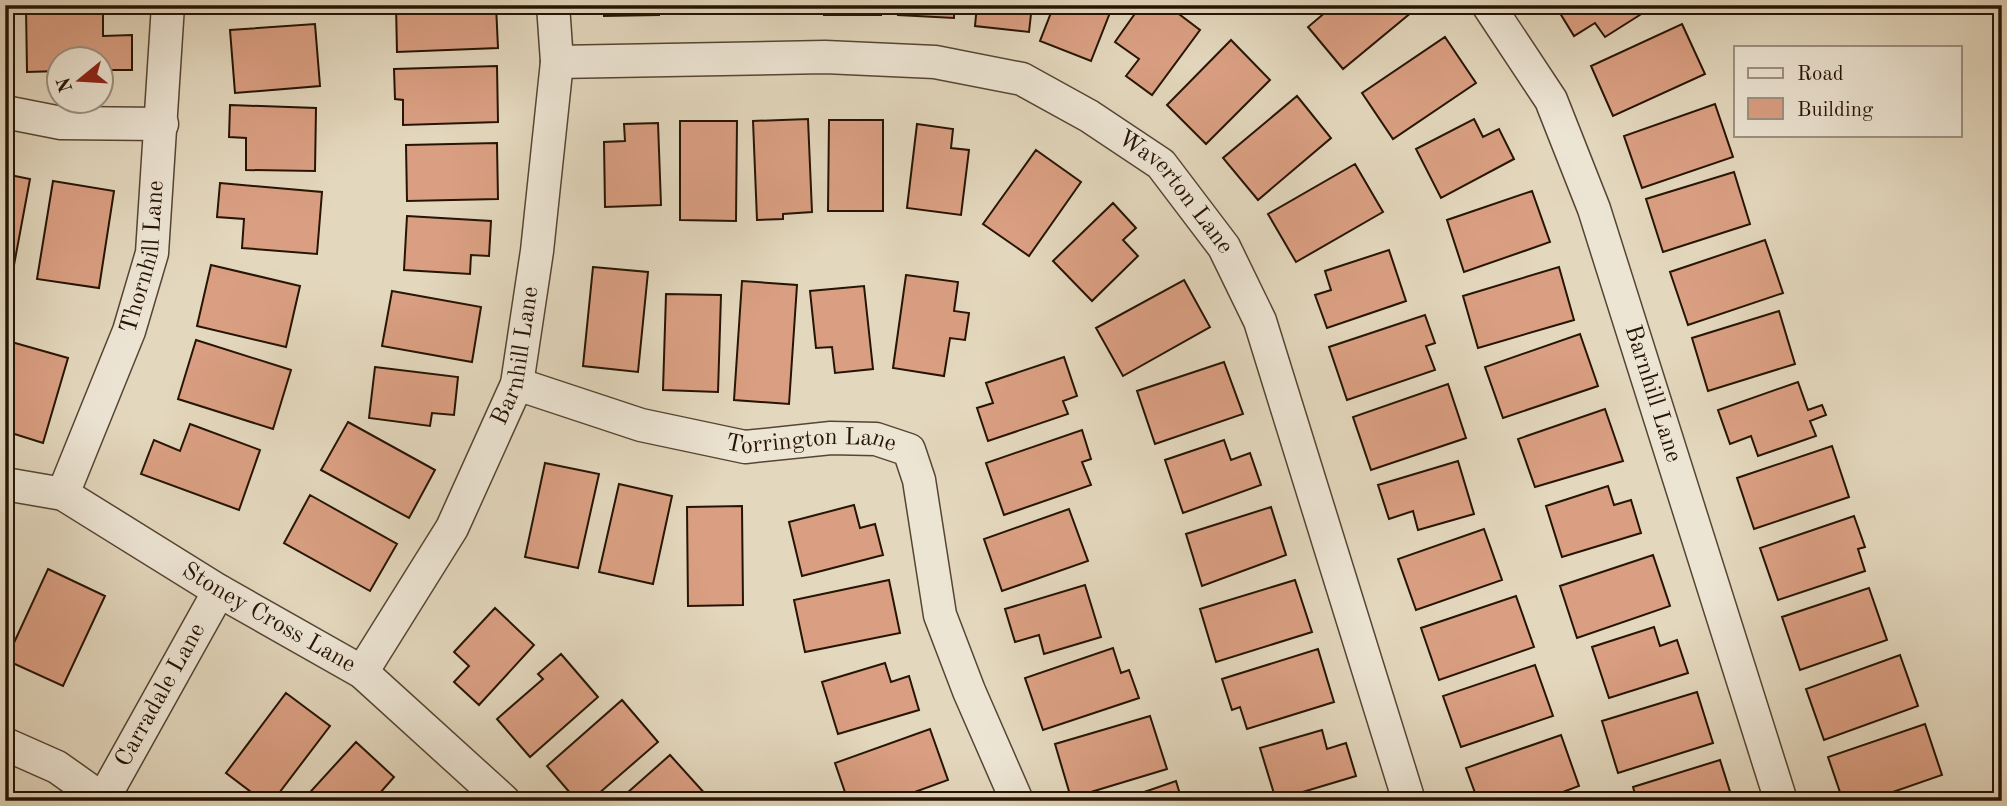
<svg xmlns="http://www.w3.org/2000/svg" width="2007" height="806" font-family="'Old Standard TT',serif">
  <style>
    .building { fill: #da9f82; stroke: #261404; stroke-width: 2 }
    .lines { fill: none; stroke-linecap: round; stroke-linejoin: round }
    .minor-casing { stroke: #554532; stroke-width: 35 }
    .minor { stroke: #ede5d4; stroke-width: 32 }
    .labels { text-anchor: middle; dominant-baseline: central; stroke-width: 5; stroke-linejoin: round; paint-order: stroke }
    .street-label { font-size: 24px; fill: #261404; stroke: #ede5d4 }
  </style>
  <rect width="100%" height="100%" fill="#e3d7bd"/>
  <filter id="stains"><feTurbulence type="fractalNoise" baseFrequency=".00286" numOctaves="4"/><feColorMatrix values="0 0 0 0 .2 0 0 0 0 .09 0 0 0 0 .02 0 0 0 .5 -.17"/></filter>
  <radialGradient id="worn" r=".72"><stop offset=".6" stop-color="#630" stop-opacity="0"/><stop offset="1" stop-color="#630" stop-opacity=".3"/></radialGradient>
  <path class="building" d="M396 5H496L498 48 397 52Z
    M604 5H659V15L604 16Z
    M681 5H736V11L681 12Z
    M772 5H809V11L772 13Z
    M824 5H881V15H824Z
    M899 5H954V18L898 15Z
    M977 5H1032L1029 32 975 26Z
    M1054 5H1113L1091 61 1040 41Z
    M1141 5H1167L1200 30 1152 95 1126 76 1139 59 1115 42Z
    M1334 5H1417L1418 7 1343 69 1308 27Z
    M1555 5H1654V6L1605 37 1595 23 1574 36Z
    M103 7V36L132 35V70H102V60H60V71L27 72 26 8Z
    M315 24 320 86 235 93 230 30Z
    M1682 24 1705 74 1613 116 1591 66Z
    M1445 37 1476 83 1393 139 1362 93Z
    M1231 40 1270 80 1206 144 1167 105Z
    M497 66 498 122 403 125V100L395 99 394 69Z
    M1297 96 1331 138 1258 200 1223 158Z
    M1715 104 1733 157 1642 188 1624 136Z
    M230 105 316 108 315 171 246 170V138L229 137Z
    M808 119 812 212 783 214V219L757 220 753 121Z
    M1474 119 1483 137 1499 129 1514 159 1441 198 1416 149Z
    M829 120H883V211H828Z
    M680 121H737L736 221 680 220Z
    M658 123 661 205 605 207 604 142 625 141 624 124Z
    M917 124 953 129 951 148 969 150 961 215 907 208Z
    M497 143 498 199 407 201 406 145Z
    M1036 150 1081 182 1029 256 983 224Z
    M1355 164 1383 212 1296 262 1268 214Z
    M1734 172 1750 224 1663 252 1646 199Z
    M5 174 30 179 14 265 5 263Z
    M53 181 114 191 99 288 37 279Z
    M220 183 322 192 317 254 242 248 244 219 217 217Z
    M1532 191 1550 242 1464 272 1447 220Z
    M1113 203 1136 228 1123 240 1138 256 1092 301 1053 261Z
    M407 216 491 221 489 256 471 255 470 274 404 270Z
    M1765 240 1783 293 1688 325 1670 272Z
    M1389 250 1406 301 1327 328 1315 295 1331 290 1325 271Z
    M211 265 300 286 286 347 197 326Z
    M593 267 648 272 638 372 583 366Z
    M1559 267 1574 320 1478 348 1463 296Z
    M906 275 958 282 954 311 969 313 965 340 950 338 944 376 893 368Z
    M1184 280 1210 327 1123 376 1096 328Z
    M742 281 797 285 789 404 734 400Z
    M864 286 873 369 835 373 832 347 816 348 810 291Z
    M392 291 481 307 472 362 382 346Z
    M666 294 721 295 718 392 663 390Z
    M1779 311 1795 364 1708 391 1692 338Z
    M1425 315 1435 343 1426 346 1435 370 1347 400 1329 347Z
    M1580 334 1598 386 1503 418 1485 367Z
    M196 340 291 370 273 429 178 399Z
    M8 341 68 358 43 443 5 431Z
    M1064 357 1077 396 1063 401 1068 414 988 441 977 408 993 403 986 383Z
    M1224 362 1243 414 1155 444 1137 391Z
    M375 367 458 377 454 415 432 413 430 426 369 418Z
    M1798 382 1808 410 1822 405 1826 415 1810 421 1816 436 1758 456 1751 436 1730 444 1718 410Z
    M1448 384 1466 438 1371 470 1353 417Z
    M1605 409 1623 461 1535 487 1518 439Z
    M348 422 435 470 409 518 321 470Z
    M190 424 260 450 239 510 141 474 154 440 180 451Z
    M1082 430 1091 459 1082 462 1091 485 1004 515 986 463Z
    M1224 440 1231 460 1250 453 1261 485 1183 513 1165 460Z
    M1832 446 1849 497 1754 529 1737 478Z
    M1458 461 1474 514 1418 530 1413 511 1389 519 1378 485Z
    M545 463 599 474 578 568 525 557Z
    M619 484 672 496 653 584 599 572Z
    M1608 486 1614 505 1631 500 1641 533 1562 557 1546 506Z
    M310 495 397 544 370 591 284 543Z
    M854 505 860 528 875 524 883 555 802 576 789 522Z
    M742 506 743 605 688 606 687 507Z
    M1271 507 1286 555 1202 586 1186 534Z
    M1069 509 1088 561 1002 591 984 539Z
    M1854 516 1865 547 1858 549 1865 571 1778 600 1760 548Z
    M1484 529 1502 580 1416 610 1398 559Z
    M1653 555 1670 606 1577 638 1560 586Z
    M48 569 105 596 63 686 6 660Z
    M889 580 900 633 805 652 794 600Z
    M1295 580 1312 632 1216 662 1200 609Z
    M1085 585 1101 637 1044 654 1039 635 1015 642 1005 609Z
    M1869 588 1887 640 1800 670 1782 617Z
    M1516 596 1534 647 1439 680 1421 628Z
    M495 608 534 645 479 705 454 682 469 666 454 652Z
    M1654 627 1660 646 1677 640 1688 673 1609 698 1592 647Z
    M1113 648 1121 673 1129 670 1139 698 1043 730 1025 678Z
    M1318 649 1334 702 1247 729 1240 707 1232 710 1222 679Z
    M561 654 598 697 530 757 497 719 543 679 538 674Z
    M1900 655 1918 706 1824 740 1806 689Z
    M885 663 891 682 909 676 919 710 838 734 822 682Z
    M1535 665 1553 716 1461 747 1443 696Z
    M1697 692 1713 743 1618 773 1602 721Z
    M286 693 330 726 273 801H263L226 773Z
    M622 700 658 742 590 801H577L547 766Z
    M1150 716 1167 769 1071 798 1055 744Z
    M1925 724 1942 775 1867 801H1843L1828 757Z
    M930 729 948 780 890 801H848L835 763Z
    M1322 730 1327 749 1346 743 1356 776 1276 800 1260 748Z
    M1561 735 1579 786 1539 801H1478L1466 768Z
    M356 742 394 777 373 801H302Z
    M670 755 707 796 701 801H618Z
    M1720 760 1733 801H1637L1633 787Z
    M1176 781 1182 801H1118Z"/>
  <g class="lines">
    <defs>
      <g id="minor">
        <path id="s1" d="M1488 5 1551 100 1594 209 1781 801"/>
        <path id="s2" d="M557 62 825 57 935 62 1022 79 1089 116 1161 164 1224 247 1260 321 1409 801"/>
        <path d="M5 112 61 123 162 124"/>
        <path id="s3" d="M517 384 641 425 745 447 831 438 876 439 909 450 919 480 940 615 969 691 1017 801"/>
        <path id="s4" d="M5 484 63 494 219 591 362 672 504 801"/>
        <path id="s5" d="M63 494 129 331 152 253 168 5"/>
        <path id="s6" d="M362 672 452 528 517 384 537 251 557 62 553 5"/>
        <path d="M5 744 57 767 105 801"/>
        <path id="s7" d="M102 801 219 591"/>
      </g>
    </defs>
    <use href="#minor" class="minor-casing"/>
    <use href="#minor" class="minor"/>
  </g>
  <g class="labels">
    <g class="street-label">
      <text stroke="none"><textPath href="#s2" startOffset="660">Waverton Lane</textPath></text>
      <text stroke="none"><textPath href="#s5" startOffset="252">Thornhill Lane</textPath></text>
      <text stroke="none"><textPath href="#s6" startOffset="355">Barnhill Lane</textPath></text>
      <text stroke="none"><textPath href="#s1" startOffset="425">Barnhill Lane</textPath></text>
      <text stroke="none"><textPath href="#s3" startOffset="303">Torrington Lane</textPath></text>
      <text stroke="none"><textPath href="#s4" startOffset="299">Stoney Cross Lane</textPath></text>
      <text stroke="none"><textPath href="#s7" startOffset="121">Carradale Lane</textPath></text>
    </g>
  </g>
  <rect width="2007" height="806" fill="none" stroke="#e3d7bd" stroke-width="28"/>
  <rect x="7" y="7" width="1993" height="792" fill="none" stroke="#261404" stroke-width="3.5"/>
  <rect x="14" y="14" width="1979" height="778" fill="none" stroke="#261404" stroke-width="2"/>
  <rect x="1734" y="46" width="228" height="91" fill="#ede5d4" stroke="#9d9181" stroke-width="2"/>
  <rect x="1748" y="68" width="35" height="10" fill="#ede5d4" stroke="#9d9181" stroke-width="2"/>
  <text x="1797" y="80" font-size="21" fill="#261404">Road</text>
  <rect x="1748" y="98" width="35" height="21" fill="#da9f82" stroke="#9d9181" stroke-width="2"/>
  <text x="1797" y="116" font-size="21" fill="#261404">Building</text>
  <g transform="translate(80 80) rotate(252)"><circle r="33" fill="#ede5d4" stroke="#9d9181" stroke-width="2"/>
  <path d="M0-5L12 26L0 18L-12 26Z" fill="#8f2418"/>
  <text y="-10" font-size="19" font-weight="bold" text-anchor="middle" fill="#261404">N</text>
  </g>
  <rect width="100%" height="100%" filter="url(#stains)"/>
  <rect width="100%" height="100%" fill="url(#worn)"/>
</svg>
